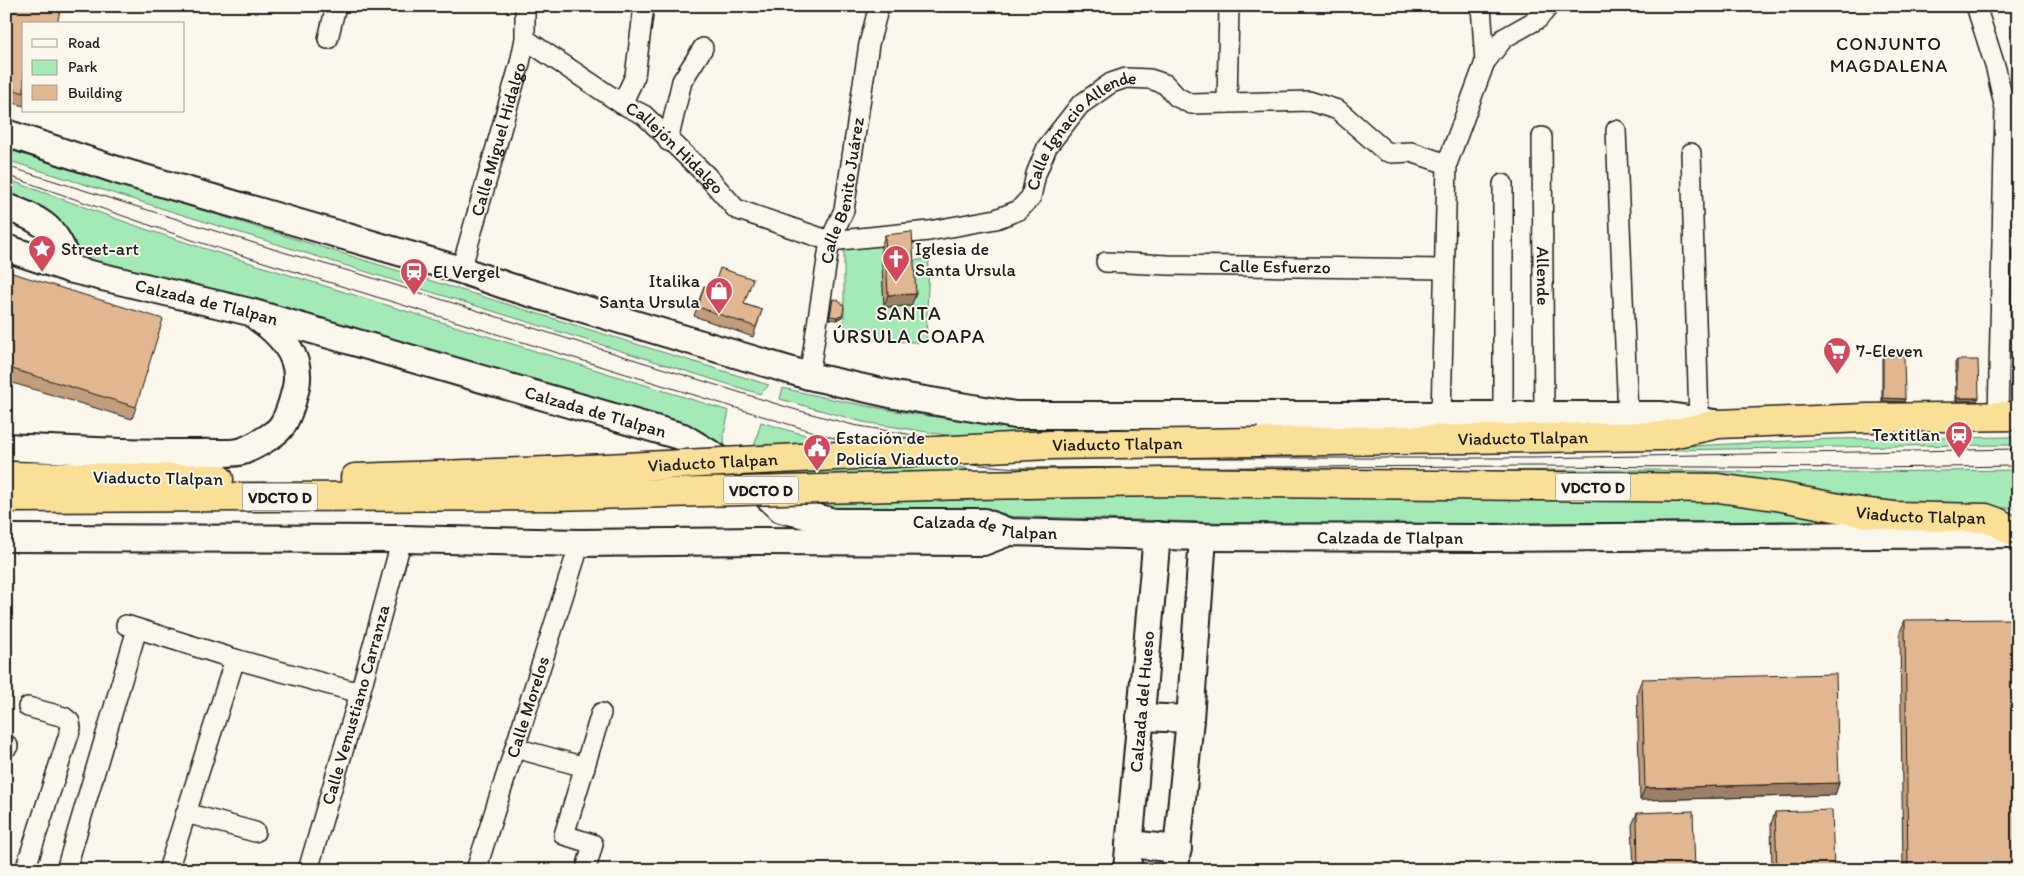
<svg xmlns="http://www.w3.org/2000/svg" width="2024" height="876" font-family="Itim,sans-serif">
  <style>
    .green { fill: #a3eab7; stroke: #60836a }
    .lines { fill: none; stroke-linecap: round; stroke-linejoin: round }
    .street-casing { stroke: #1c1c1c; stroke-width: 22 }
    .secondary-casing { stroke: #1c1c1c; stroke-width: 30 }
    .highway-casing { stroke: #1c1c1c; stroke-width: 31 }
    .street { stroke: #fbf7ec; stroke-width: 19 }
    .secondary { stroke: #fbf7ec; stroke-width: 26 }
    .highway { stroke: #fadf96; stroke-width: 28 }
    .tram { stroke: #1c1c1c; stroke-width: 1 }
    .highway-bridge-casing { stroke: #1c1c1c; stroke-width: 31; stroke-linecap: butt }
    .highway-bridge { stroke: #fadf96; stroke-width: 28 }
    .wall { fill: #c19d7c; stroke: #1c1c1c }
    .shaded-wall { fill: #9d8065; stroke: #1c1c1c }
    .building { fill: #e0b790; stroke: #1c1c1c }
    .labels { text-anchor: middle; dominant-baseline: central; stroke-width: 4; stroke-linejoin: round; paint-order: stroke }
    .shield { fill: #fbf7ec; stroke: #5f5e5a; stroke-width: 1 }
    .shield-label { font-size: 16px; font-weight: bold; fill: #1c1c1c }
    .street-label { font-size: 18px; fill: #1c1c1c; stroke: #fbf7ec }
    .poi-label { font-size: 18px; fill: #1c1c1c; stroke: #fbf7ec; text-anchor: start }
    .neighbourhood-label { font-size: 19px; letter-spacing: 1px; fill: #1c1c1c; stroke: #fbf7ec }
    .quarter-label { font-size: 20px; letter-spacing: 1px; fill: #1c1c1c; stroke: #fbf7ec }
  </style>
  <rect width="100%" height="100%" fill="#fbf7ec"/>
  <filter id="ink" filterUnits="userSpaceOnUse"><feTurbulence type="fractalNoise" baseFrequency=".02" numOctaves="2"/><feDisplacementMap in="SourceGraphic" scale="10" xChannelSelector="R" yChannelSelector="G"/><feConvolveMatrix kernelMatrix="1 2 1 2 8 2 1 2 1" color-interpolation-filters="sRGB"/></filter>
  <g filter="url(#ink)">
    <path class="green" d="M6 149 91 176 769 385 760 394 6 160Z
      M6 179 145 229 212 251 729 411 724 434 725 453 95 262 6 200Z
      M881 240 884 307 909 261 929 259 926 343 844 337V242Z
      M783 388C893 415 1006 429 1119 431L1010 445 863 422 780 399Z
      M761 422C830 444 899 458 970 469L969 494 1710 496 1901 527 1781 521 1306 525 830 511 782 496 785 462 751 458Z
      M2018 437V445C1835 445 1653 453 1471 451L1670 447 1831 439Z
      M1555 470H1657L1784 473 2018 470V508L1976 509 1249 474Z"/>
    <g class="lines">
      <defs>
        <g id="street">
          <path d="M1481 6 1485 62"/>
          <path d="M1976 6 1996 69 2005 109 1998 417"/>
          <path d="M328 39 336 6"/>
          <path id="s1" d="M525 39 622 104 644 115 707 176 736 209 830 241 929 231 996 219 1019 210 1031 197 1036 174 1047 147 1080 105 1111 83 1126 78 1150 79 1165 84 1177 97 1191 104 1309 101 1338 110 1385 151 1392 153 1411 152 1447 164"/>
          <path d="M1227 103 1229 6"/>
          <path d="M622 104 635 76 644 6"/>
          <path d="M1616 130 1628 416"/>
          <path id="s2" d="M1542 137 1544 416"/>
          <path d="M668 141 682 81 703 48"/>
          <path d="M1691 153 1699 420"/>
          <path id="s3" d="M1106 262 1168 265 1444 269"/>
          <path id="s4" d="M461 270 520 63 525 39V6"/>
          <path id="s5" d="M809 376 830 241 844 210 869 44 879 6"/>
          <path d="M1503 415V184"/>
          <path d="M1441 416 1447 164 1485 62 1504 38 1538 19 1549 6"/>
          <path d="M126 625 235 659 360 693"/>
          <path d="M6 746H8"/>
          <path d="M515 748 585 767"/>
          <path d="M186 813 255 832"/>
          <path d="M586 869 593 844 564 835 601 713"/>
          <path d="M25 870 71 728 70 722 64 717 28 707"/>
          <path d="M66 870 137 629"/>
          <path d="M168 870 235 659"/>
          <path id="s6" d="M308 870 360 693 402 539"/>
          <path id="s7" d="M476 870 580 543"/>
        </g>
        <g id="secondary">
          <path d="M6 133 120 171 461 270 510 287 809 376 895 395 1015 415H1662L1715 423"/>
          <path d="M6 207C42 219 59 230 69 269"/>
          <path id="s8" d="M6 248 69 269 250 312 683 437 744 474 781 509 834 522H984L1009 532 1203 537 1484 538 2018 534"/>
          <path d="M6 447C71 450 136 454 201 453 213 452 231 455 243 451 253 447 275 435 281 427 289 416 293 400 296 387 302 357 281 334 258 318"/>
          <path d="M6 538 402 539 580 543 759 541 983 542 1009 532"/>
          <path d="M1140 717 1190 719"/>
          <path d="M1129 844 1178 849"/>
          <path id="s9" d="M1127 870 1157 535"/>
          <path d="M1175 870 1190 719 1203 537"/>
        </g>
        <g id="highway">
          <path id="s10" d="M1258 442 1662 436 1718 424 1865 418 2018 416"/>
          <path d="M6 476 219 479"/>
          <path d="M355 478 548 471"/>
          <path id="s11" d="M968 485 1163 482 1718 488 1782 497 1860 512 1894 516 1986 518 1997 522 2018 534"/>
          <path d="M6 498 554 496"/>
        </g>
      </defs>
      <use href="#street" class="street-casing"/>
      <use href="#secondary" class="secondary-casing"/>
      <use href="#highway" class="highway-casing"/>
      <use href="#street" class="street"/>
      <use href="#secondary" class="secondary"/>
      <use href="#highway" class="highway"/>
      <path class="tram" d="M6 166 283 252 363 275 793 409 853 425 1009 451 1083 458H1534L2018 449
        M6 175 192 240 801 428 844 441 980 465 1017 468 1533 466 1870 468 2018 466"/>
      <defs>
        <g id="highway-bridge">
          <path id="s12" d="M548 471 1050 445 1258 442"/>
          <path d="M554 496 968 485"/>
        </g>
      </defs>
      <use href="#highway-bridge" class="highway-bridge-casing"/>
      <use href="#highway-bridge" class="highway-bridge"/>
    </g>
    <path class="wall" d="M6 6 24 24V106L6 101Z
      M885 235 911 306 884 307 881 247Z
      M6 271 136 407 132 419 6 381Z
      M704 286 744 304 762 310 753 337 694 316Z
      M833 299 842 317 836 320 829 319Z
      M1883 356 1905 399 1904 402 1882 401V359Z
      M1957 360 1977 401H1956L1955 363Z
      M1905 620 2018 870H1903L1900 632Z
      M1642 679 1839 783 1835 795 1640 800 1637 692Z
      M1775 812 1834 870H1772L1771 824Z
      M1637 813 1695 870H1634L1632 825Z"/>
    <path class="shaded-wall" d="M916 294 911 306 884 307 888 295Z
      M843 314 842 317 836 320 837 317Z
      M1883 398 1905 399 1904 402 1882 401Z
      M1957 398H1979L1977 401H1956Z
      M1839 783 1835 795 1640 800 1645 788Z"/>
    <path class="building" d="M6 6H61L57 24H24V93L6 87Z
      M912 232 916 294 888 295 885 235Z
      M720 268 753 279 744 304 762 310 756 327 698 307 704 286 713 289Z
      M6 271 163 319 136 407 6 367Z
      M833 299 839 300 844 306 843 314 837 317 830 316Z
      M1883 356H1904L1905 399 1883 398Z
      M1957 360H1978L1979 398H1957Z
      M2018 619V869L1908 870 1905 620Z
      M1836 674 1839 783 1645 788 1642 679Z
      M1832 810 1834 870H1777L1775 812Z
      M1693 811 1695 870H1638L1637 813Z"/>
  </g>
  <defs>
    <symbol id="sight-pin" viewBox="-11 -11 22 30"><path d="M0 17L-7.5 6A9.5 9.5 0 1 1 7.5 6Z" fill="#d1495b" stroke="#fbf7ec"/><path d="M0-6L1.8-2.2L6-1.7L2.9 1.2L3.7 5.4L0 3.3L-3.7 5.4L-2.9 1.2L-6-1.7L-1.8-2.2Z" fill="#fff"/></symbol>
    <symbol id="church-pin" viewBox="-11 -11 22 30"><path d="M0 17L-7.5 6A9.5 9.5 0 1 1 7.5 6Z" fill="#d1495b" stroke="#fbf7ec"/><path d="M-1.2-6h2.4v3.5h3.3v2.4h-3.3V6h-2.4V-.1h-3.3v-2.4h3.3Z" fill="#fff"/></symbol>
    <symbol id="station-pin" viewBox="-11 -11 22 30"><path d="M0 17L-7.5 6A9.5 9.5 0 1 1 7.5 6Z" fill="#d1495b" stroke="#fbf7ec"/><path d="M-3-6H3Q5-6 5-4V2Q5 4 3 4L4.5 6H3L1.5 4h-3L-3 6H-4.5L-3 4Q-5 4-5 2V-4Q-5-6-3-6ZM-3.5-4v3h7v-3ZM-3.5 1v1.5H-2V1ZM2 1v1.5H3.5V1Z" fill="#fff"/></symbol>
    <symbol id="shop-pin" viewBox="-11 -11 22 30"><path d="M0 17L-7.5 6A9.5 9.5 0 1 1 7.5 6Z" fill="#d1495b" stroke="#fbf7ec"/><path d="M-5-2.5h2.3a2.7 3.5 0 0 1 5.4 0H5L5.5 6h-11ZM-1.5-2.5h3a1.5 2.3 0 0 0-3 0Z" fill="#fff"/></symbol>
    <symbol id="supermarket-pin" viewBox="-11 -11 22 30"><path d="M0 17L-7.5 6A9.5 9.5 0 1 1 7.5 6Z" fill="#d1495b" stroke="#fbf7ec"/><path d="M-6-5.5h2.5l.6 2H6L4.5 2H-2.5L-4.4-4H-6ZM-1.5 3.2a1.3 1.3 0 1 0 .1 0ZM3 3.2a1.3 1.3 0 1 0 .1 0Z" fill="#fff"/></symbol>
    <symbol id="civic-pin" viewBox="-11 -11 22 30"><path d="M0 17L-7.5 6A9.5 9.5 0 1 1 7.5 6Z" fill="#d1495b" stroke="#fbf7ec"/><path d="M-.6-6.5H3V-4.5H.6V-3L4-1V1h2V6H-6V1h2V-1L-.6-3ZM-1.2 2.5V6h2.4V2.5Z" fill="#fff"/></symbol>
  </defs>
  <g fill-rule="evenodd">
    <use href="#sight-pin" x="26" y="233" width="32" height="43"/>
    <use href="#church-pin" x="880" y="243" width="32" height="43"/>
    <use href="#station-pin" x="398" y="256" width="32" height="43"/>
    <use href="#shop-pin" x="703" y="275" width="32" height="43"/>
    <use href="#supermarket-pin" x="1821" y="335" width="32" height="43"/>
    <use href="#station-pin" x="1943" y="419" width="32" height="43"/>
    <use href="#civic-pin" x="801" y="432" width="32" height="43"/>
  </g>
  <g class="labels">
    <g class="shield">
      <rect x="1555.5" y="473.5" width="75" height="27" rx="4"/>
      <rect x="723.5" y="476.5" width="75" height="27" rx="4"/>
      <rect x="242.5" y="483.5" width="75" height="27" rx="4"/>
    </g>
    <g class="shield-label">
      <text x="1593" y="487">VDCTO D</text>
      <text x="761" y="490">VDCTO D</text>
      <text x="280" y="497">VDCTO D</text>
    </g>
    <g class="street-label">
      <text stroke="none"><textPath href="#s1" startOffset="671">Calle Ignacio Allende</textPath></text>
      <text stroke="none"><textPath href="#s4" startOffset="136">Calle Miguel Hidalgo</textPath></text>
      <text stroke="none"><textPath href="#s1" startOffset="186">Callejón Hidalgo</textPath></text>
      <text stroke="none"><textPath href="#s5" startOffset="189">Calle Benito Juárez</textPath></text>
      <text stroke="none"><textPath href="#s3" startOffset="169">Calle Esfuerzo</textPath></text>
      <text stroke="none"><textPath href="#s2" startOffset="139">Allende</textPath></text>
      <text stroke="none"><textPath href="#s8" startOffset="208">Calzada de Tlalpan</textPath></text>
      <text stroke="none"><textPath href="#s8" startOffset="612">Calzada de Tlalpan</textPath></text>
      <text stroke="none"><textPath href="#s10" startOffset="265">Viaducto Tlalpan</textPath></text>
      <text stroke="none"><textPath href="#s12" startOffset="570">Viaducto Tlalpan</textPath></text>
      <text stroke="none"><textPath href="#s12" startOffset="165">Viaducto Tlalpan</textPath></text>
      <text transform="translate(158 478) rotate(1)">Viaducto Tlalpan</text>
      <text stroke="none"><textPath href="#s11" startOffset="955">Viaducto Tlalpan</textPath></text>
      <text stroke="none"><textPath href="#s8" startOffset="1032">Calzada de Tlalpan</textPath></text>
      <text stroke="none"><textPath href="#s8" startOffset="1438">Calzada de Tlalpan</textPath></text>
      <text stroke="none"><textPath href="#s9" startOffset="169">Calzada del Hueso</textPath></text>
      <text stroke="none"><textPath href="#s6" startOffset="172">Calle Venustiano Carranza</textPath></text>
      <text stroke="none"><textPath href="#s7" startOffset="171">Calle Morelos</textPath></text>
    </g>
    <g class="poi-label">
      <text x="61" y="249">Street-art</text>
      <text x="915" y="249">Iglesia de<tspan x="915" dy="21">Santa Ursula</tspan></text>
      <text x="433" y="272">El Vergel</text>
      <text x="700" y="281" text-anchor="end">Italika<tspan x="700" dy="21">Santa Ursula</tspan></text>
      <text x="1856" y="351">7-Eleven</text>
      <text x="1940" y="435" text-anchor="end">Textitlan</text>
      <text x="836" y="438">Estación de<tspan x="836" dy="21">Policía Viaducto</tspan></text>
    </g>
    <g class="neighbourhood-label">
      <text x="1889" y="43">CONJUNTO<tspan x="1889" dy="22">MAGDALENA</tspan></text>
    </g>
    <g class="quarter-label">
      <text x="909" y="313">SANTA<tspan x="909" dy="23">ÚRSULA COAPA</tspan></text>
    </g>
  </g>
  <rect width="2024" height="876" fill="none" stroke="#fbf7ec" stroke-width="25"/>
  <rect x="12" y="12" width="1999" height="851" fill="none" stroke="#1c1c1c" stroke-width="2" filter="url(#ink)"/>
  <rect x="22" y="22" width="162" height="90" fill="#fbf7ec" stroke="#a29f99"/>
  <rect x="32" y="39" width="25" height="8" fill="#fbf7ec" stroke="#a29f99"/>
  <text x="68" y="48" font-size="15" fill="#1c1c1c">Road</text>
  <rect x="32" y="60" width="25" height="15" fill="#a3eab7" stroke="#a29f99"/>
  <text x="68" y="72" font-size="15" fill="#1c1c1c">Park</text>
  <rect x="32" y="85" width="25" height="15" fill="#e0b790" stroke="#a29f99"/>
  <text x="68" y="98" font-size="15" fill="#1c1c1c">Building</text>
</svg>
